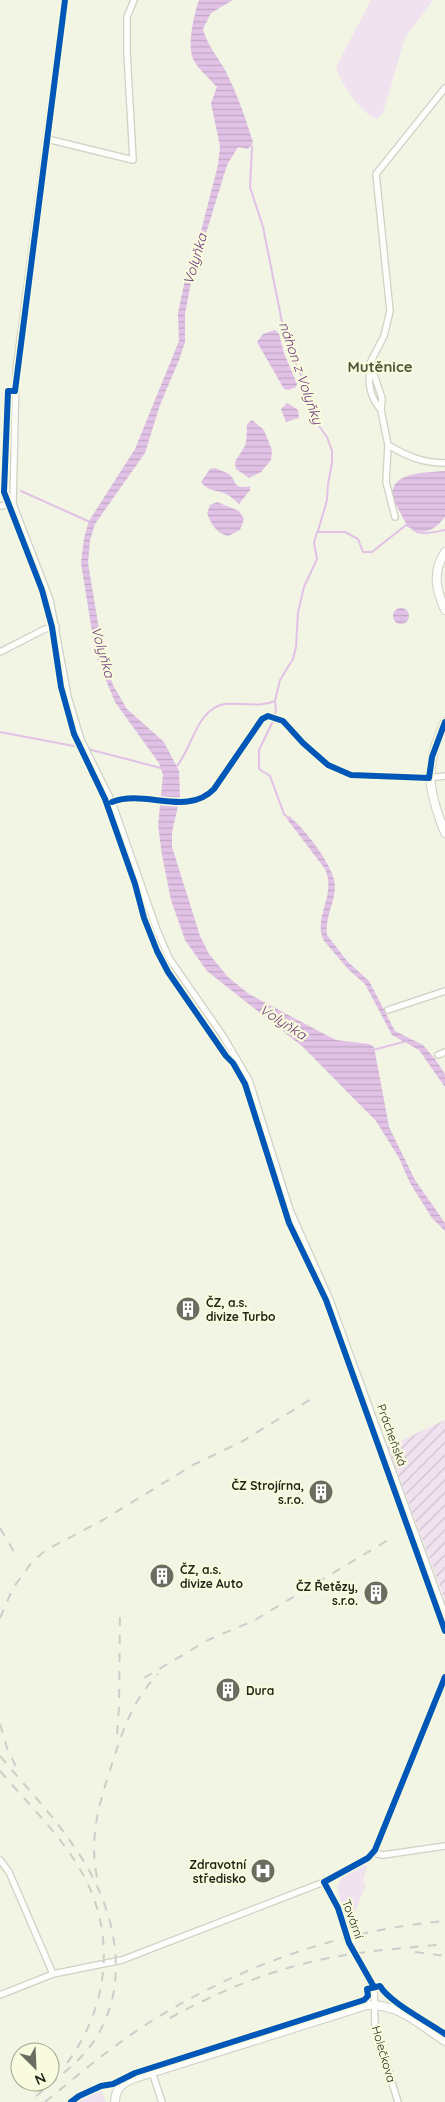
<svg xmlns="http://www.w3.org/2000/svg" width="445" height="2102" font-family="Quicksand,sans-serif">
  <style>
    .grass { fill: #f1e2f0 }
    .park { fill: url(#park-tufts) }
    .garden { fill: url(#garden-furrows) }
    .water { fill: url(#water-rules) }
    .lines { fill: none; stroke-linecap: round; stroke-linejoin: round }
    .stream { stroke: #e1c2e6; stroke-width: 2 }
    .street-casing { stroke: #cfd1c4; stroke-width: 8 }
    .secondary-casing { stroke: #cfd1c4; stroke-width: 10 }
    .street { stroke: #fdfdfb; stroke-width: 5.5 }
    .secondary { stroke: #fdfdfb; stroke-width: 8 }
    .rail { stroke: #cdcec9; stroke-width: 2; stroke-dasharray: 9 9; stroke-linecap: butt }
    .cycleway-casing { stroke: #f8fbdd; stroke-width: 9 }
    .cycleway { stroke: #0057b8; stroke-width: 6 }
    .labels { text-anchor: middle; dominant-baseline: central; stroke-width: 4.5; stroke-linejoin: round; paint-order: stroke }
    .poi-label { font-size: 12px; font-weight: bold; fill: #24251a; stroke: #f8fbdd; text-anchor: start }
    .street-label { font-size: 12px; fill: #24251a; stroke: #f8fbdd }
    .water-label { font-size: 14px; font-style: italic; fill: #703a7f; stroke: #f8fbdd }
    .quarter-label { font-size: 15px; font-weight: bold; fill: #53553c; stroke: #f8fbdd }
  </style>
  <defs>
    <pattern id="park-tufts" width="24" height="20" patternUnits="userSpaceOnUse" patternTransform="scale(1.25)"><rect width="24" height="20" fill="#f1e2f0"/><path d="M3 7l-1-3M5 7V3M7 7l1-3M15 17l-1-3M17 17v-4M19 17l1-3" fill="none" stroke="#cec2cd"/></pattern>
    <pattern id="garden-furrows" width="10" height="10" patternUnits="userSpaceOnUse" patternTransform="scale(1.25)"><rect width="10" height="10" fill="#f1e2f0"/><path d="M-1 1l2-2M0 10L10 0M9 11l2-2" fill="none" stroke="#cec2cd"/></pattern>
    <pattern id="water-rules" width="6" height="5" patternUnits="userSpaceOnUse" patternTransform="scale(1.25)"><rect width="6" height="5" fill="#e1c2e6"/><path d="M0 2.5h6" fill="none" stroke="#c1a7c5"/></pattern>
  </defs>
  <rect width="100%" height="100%" fill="#f2f4e4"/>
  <path class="grass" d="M371 0H433L405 38 383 113 377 119C362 115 340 82 336 67Z
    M362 1865 367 1866 363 1882 366 1884 348 1929 337 1886 342 1878Z"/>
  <path class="park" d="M100 2088 106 2102H75L84 2095Z"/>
  <path class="garden" d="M445 1420V1600L388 1447Z"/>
  <path class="water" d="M199 0H233L211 13 203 29C207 45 217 56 225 70 237 93 245 117 253 142L248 149 238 147 227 165 191 282 185 314V342L179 360 160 405 145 453 95 524 90 540 88 563 104 659 113 685 127 709 164 742 179 771 180 797 172 832V847L200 936 209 954 228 977 249 994 326 1035 336 1040 369 1044 374 1047 389 1127 415 1180 445 1223V1231L432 1218 410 1183 399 1158 376 1121 303 1047 207 971 185 940 171 900 162 855 158 825 163 775 159 763 115 702 98 661 94 644 81 563 84 538 89 521 135 449 179 341 178 313 185 280 201 231 218 165 220 146 211 103 217 87C210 79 198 69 193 59 187 45 194 14 199 0Z
    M275 330 279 334 284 353 297 384 296 387 289 390 284 389 257 342 263 334Z
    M287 403 298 410 299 418 286 422 281 409Z
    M252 420 264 430 272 450 271 460 261 472 249 478 236 469 235 462 246 444 247 424Z
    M215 468C219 470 223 471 227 473 239 480 230 490 250 486V490L239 504C235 500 229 495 224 493 215 490 208 491 201 482L210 469Z
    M445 471V517C433 531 425 536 408 527L393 499C387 471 427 473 445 471Z
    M217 502 239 511 244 519 240 530 228 536C216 533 211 524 207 513L210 505Z
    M393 616a8 8 0 1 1 16 0a8 8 0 1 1-16 0Z
    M289 816C304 828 335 867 335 886 335 903 325 915 327 935L347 961 369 981 395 1031 423 1045 435 1059 445 1074V1087L419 1050 392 1035 365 984 348 969 324 941C312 918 337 896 325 869L287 819Z"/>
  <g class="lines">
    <path class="stream" d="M250 143 252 147 250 187 263 227 282 322 296 365 307 387 314 419 327 437 332 451V463L328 484 327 500 318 531
      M0 481H2
      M21 491 90 522
      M412 529C421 536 434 532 445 530
      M0 732 84 748
      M88 749 161 768
      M177 766C192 748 197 708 225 704 241 702 259 708 275 701
      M288 818 284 814 270 776 259 769V750L274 719 276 710 275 701 280 680 293 659 296 647 298 612 304 587 317 559 314 543 317 532H345L358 539 363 552H372L406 525 408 526
      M373 1050 407 1041"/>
    <defs>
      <path id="street" d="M65 0 16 371 13 504 50 600 68 697 81 740 112 802 157 930 169 958 223 1036 249 1080 290 1210 330 1300 445 1615
        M445 88 376 174 390 311 384 336 370 363 382 398 381 410 388 445C407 456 422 463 445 463
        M47 139 133 160 127 52V17L134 0
        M370 365C368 383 369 396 381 410
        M388 445 386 482 395 517
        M0 506 13 504
        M0 652 45 629 56 626
        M112 802C145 789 187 817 214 789L262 719 268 716 283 721 303 743 328 765 351 775 429 778 445 776
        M388 1010 445 991
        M438 1055 445 1052
        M373 1853 383 1855 445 1846
        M0 1860 9 1872 53 1974
        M324 1882 338 1908 349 1943 374 1987 375 2027 398 2102
        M0 1995 53 1974 122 1960 324 1882 368 1858 375 1850 445 1677
        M152 2072 162 2102"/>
      <path id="secondary" d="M445 552C432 572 436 590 445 610
        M445 722C424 767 427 788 445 833
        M115 2102C115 2087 125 2081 138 2077L367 2005C398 2003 420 2025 445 2041"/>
    </defs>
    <use href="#street" class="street-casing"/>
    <use href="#secondary" class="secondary-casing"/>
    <use href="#street" class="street"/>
    <use href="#secondary" class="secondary"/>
    <path class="rail" d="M0 1528 17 1557
      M0 1618 13 1588 32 1562 46 1550 103 1520 193 1465 243 1441 311 1399
      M144 1678 208 1640 255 1620 393 1537
      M0 1724 7 1748 18 1771
      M117 1734 119 1707 120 1614
      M0 1756C25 1786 53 1815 75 1848 114 1903 134 1981 94 2041 78 2065 52 2081 31 2101
      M0 1771C27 1803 60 1834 81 1871 117 1933 109 2007 67 2063
      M97 1877C89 1837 99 1804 111 1767 122 1732 132 1701 158 1674
      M415 1952 445 1956
      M170 2018C221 1990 277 1967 335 1957 371 1950 408 1948 445 1944
      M45 2102C78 2075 111 2047 147 2024 236 1967 340 1930 445 1921"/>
    <defs>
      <path id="cycleway" d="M65 0 15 391H8L4 492 42 590 52 627 61 687 74 734 105 799 135 884 144 918 157 951 168 972 226 1056 233 1063 245 1084 289 1223 326 1300 445 1631
        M112 802C145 789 187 817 214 789L262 719 268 716 283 721 303 743 328 765 351 775 429 778 432 757 445 722
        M374 1987 349 1943 338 1908 324 1882 368 1858 375 1850 445 1677
        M71 2102 79 2096 101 2086 113 2084 135 2073 364 2000 368 1996 367 1989 380 1986C389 2002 428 2022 445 2034"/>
    </defs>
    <use href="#cycleway" class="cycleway-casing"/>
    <use href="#cycleway" class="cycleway"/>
  </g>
  <defs>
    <symbol id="building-disc" viewBox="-11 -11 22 22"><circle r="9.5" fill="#6c6d61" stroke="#f8fbdd"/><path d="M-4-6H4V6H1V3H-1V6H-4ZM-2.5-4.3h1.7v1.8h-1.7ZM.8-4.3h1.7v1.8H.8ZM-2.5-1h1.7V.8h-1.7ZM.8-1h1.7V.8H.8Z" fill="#fff"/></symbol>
    <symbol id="hospital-disc" viewBox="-11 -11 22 22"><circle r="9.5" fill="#6c6d61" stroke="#f8fbdd"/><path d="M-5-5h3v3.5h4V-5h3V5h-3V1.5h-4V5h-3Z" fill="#fff"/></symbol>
  </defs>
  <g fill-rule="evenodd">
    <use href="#building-disc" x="174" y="1295" width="28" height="28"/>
    <use href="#building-disc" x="307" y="1478" width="28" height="28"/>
    <use href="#building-disc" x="148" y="1562" width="28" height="28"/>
    <use href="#building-disc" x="362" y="1579" width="28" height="28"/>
    <use href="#building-disc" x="214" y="1676" width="28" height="28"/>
    <use href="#hospital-disc" x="249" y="1857" width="28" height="28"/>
  </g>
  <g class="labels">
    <g class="poi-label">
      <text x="206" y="1302">ČZ, a.s.<tspan x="206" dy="14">divize Turbo</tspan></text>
      <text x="304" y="1485" text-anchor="end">ČZ Strojírna,<tspan x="304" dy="14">s.r.o.</tspan></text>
      <text x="180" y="1569">ČZ, a.s.<tspan x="180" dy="14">divize Auto</tspan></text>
      <text x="358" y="1586" text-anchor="end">ČZ Řetězy,<tspan x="358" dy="14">s.r.o.</tspan></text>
      <text x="246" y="1690">Dura</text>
      <text x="246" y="1864" text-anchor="end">Zdravotní<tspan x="246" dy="14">středisko</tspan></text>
    </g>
    <g class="street-label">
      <text transform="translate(392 1435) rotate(70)">Prácheňská</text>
      <text transform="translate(353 1919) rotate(70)">Tovární</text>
      <text transform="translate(384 2054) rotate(74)">Holečkova</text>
    </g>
    <g class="water-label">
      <text transform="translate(195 259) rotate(-74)">Volyňka</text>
      <text transform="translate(301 373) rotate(71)">náhon z Volyňky</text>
      <text transform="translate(103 652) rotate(74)">Volyňka</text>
      <text transform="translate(283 1022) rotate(33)">Volyňka</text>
    </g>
    <g class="quarter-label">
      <text x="380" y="366">Mutěnice</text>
    </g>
  </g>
  <g transform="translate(35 2067) rotate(156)"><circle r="24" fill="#f8fbdd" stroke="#a3a58f"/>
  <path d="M0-4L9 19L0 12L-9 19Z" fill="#6c6d61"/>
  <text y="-8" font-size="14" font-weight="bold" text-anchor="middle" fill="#24251a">N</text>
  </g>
</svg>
